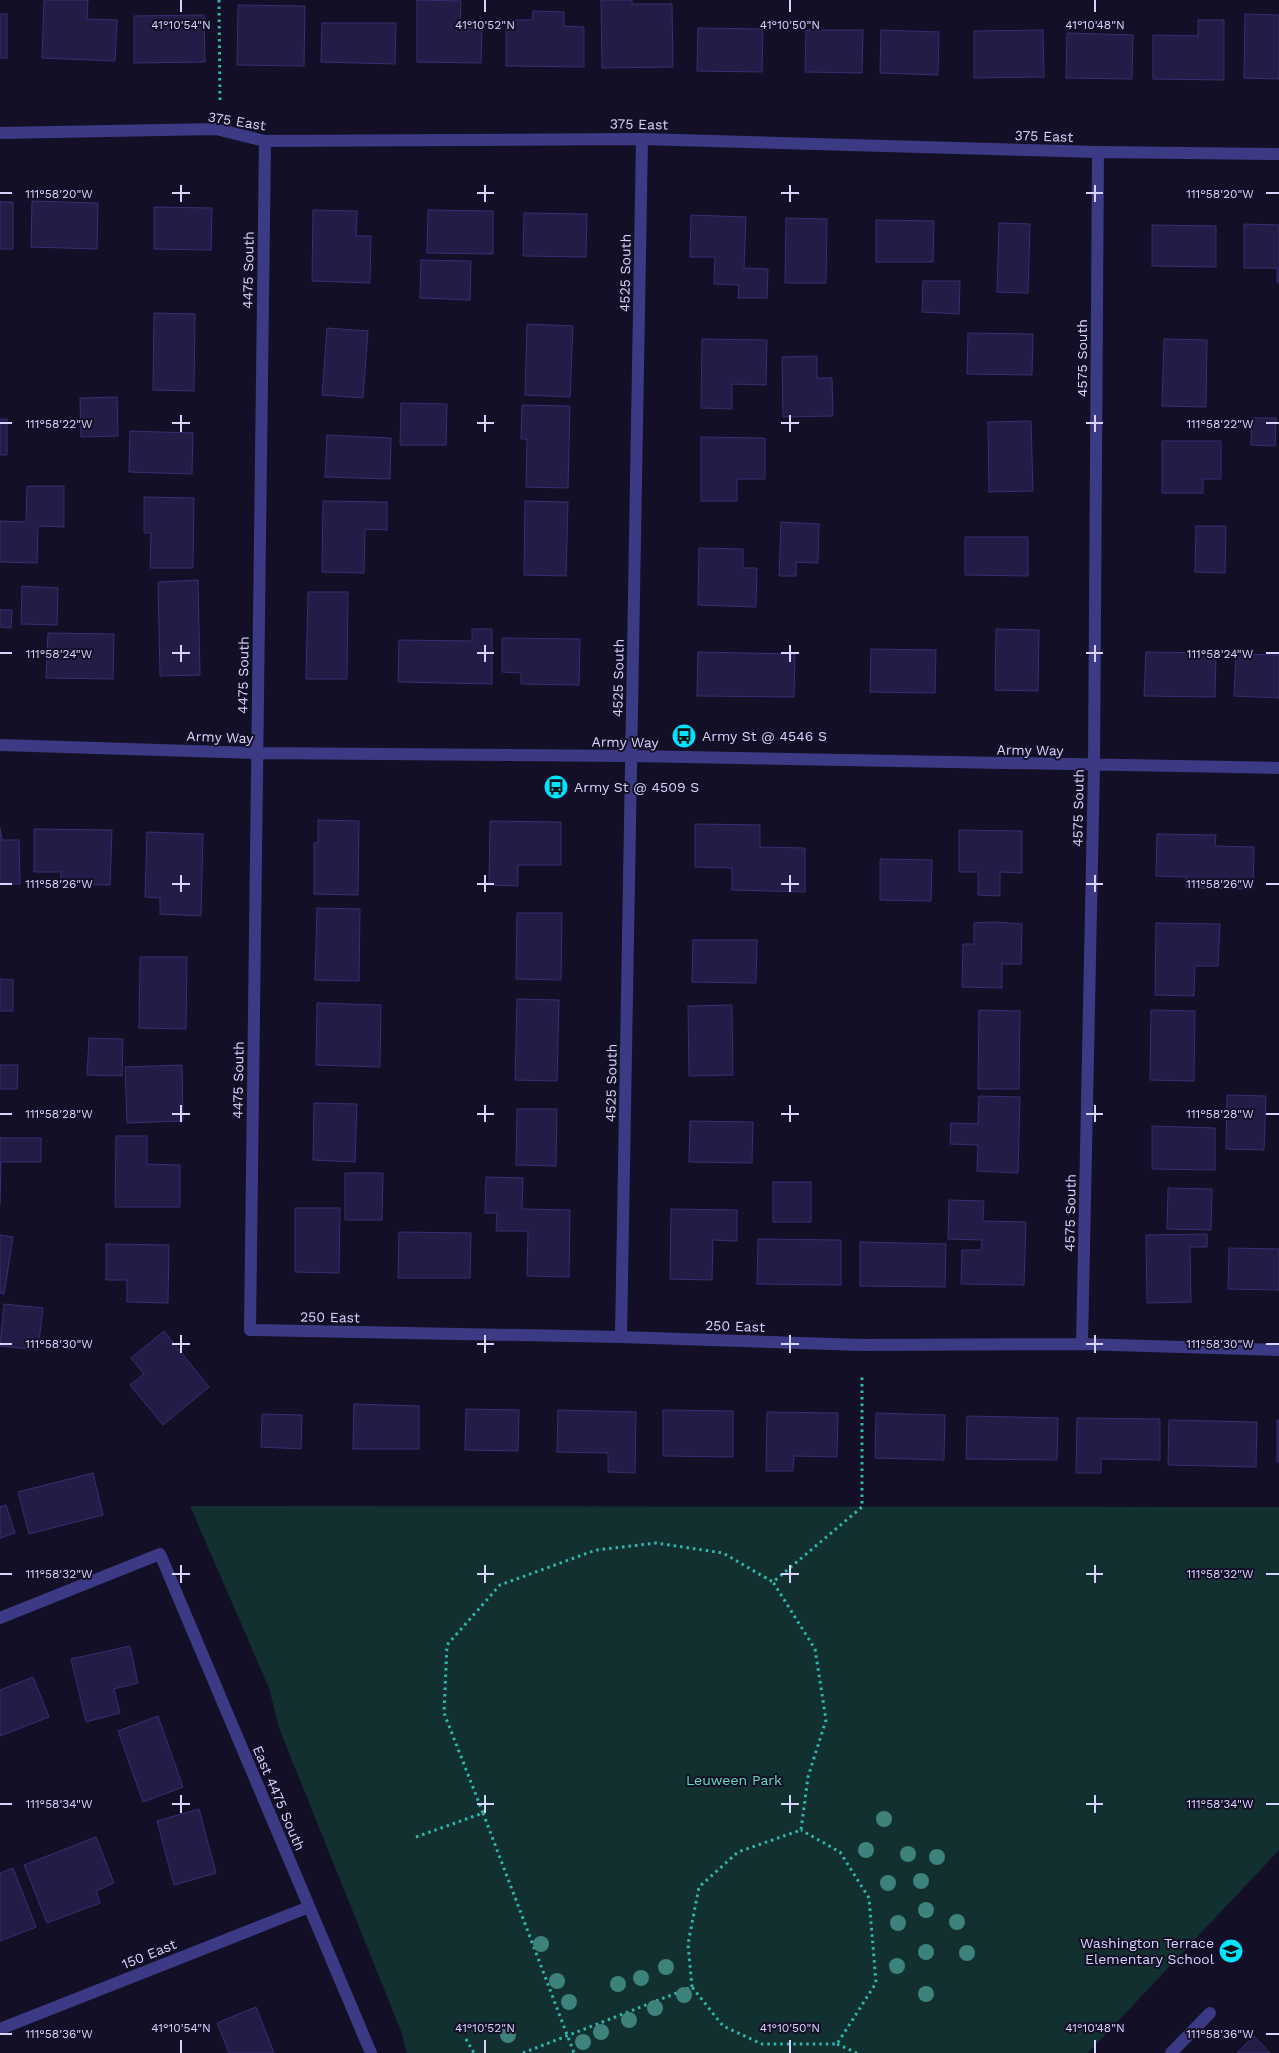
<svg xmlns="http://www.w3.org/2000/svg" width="1279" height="2053" font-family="'Work Sans',sans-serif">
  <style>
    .green { fill: #12302f }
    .building { fill: #241b47; stroke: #3b2d73 }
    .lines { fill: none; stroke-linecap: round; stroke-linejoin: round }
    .path { stroke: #2fb8b0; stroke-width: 3; stroke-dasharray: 2.5 4; stroke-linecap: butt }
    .service { stroke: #3d3a85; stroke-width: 12 }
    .minor { stroke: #3d3a85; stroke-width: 12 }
    .tree { fill: #3d827b }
    .ticks { fill: none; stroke: #d9d4ff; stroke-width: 2 }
    .labels { text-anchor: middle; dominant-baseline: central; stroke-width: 4; stroke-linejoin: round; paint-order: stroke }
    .street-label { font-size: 14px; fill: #d9d4ff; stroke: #130f26 }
    .poi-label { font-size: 14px; fill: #d9d4ff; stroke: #130f26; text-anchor: start }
    .park-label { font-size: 14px; fill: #5fe0c0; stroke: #130f26 }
    .ticks-label { font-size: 12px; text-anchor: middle; fill: #d9d4ff; stroke: #130f26; stroke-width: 4; stroke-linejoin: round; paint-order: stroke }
  </style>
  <rect width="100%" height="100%" fill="#130f26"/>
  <path class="green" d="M190 1506 1279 1507V1850L1088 2053H407L401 2031 279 1728 269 1688Z"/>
  <path class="building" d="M44 0H88L87 19 117 20 115 61 42 58Z
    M417 0 461 1 460 27 482 28 481 63 417 62Z
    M601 0H632V4H672L673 67 602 68Z
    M238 5 305 6 304 66 237 65Z
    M533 11 564 12V26L584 27V67L506 66V20H532Z
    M0 14H7V58H0Z
    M1245 14 1279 15V79L1244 78Z
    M204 15 205 62 134 63V16Z
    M1198 20H1224V80L1153 79V35L1198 36Z
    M322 23H396L395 64 321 62Z
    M698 28 763 29 762 72 697 71Z
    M806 30H863L862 73 805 72Z
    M881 30 939 32 938 75 880 73Z
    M1043 30 1044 77 974 78V31Z
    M1067 33 1133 35 1132 79 1066 78Z
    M32 201 98 203 97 249 31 247Z
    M0 202H13V249H0Z
    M154 207 212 208 211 250 154 249Z
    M313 210 357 211 356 236H371L370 283 312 281Z
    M428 210 493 211V254L427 253Z
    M524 213 587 214 586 257 523 256Z
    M691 215 746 217 744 268 768 269 767 298H738L739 285 714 284 715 257H690Z
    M786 218 827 219 826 283H785Z
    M876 220 934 221 933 262H876Z
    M999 223 1030 224 1028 293 997 292Z
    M1244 224 1279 225V282H1277V268H1244Z
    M1152 225 1216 226V267L1152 266Z
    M421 260 471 261 470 300 420 298Z
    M923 281H960L959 314 922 312Z
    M154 313 195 314 194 391 153 390Z
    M527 324 573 326 570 397 525 395Z
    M327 328 368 331 363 398 322 395Z
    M968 333 1033 334 1032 375 967 374Z
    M702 339 767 340 766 385 732 384V409L701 408Z
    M1164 339 1207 340 1206 407 1162 406Z
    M817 356V378H832L833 416 783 417 782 357Z
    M117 397 118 436 81 437 80 398Z
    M401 403 447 404 446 445H400Z
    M522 405 570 406 568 488 526 487 527 439H521Z
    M1252 418H1276L1275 446 1251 445Z
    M0 419H7V455H0Z
    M1031 421 1033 491 989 492 988 422Z
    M130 431 193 433 192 474 129 472Z
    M327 435 391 438 390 479 325 477Z
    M701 437 765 438V479H737V501H701Z
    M1162 441H1221V479H1203V493H1162Z
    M27 486H64V527L38 526 37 563 0 562V521L26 522Z
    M144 497 194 498 193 568H150L151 533H144Z
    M323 501 387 502V530L365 529 364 573 322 572Z
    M525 501 568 502 566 576 524 575Z
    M781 522 819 524 818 563 796 562V576H779Z
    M1196 526H1226L1225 573 1195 572Z
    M965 537H1028V576L965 575Z
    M699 548 743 549V568H757L756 607 698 605Z
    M198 580 200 675 160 676 158 582Z
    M22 586 58 588 57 625 21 624Z
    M308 592H348L347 679H306Z
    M0 610H12L11 628 0 627Z
    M472 629H492V684L398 682 399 640 472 641Z
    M996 629 1039 630 1038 691 995 690Z
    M48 633 114 634 113 679 46 678Z
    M502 638 580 639 579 685 521 684V673L502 672Z
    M871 649 936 650 935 693 870 692Z
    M698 652 795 654 794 697 697 696Z
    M1146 652 1216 653 1215 697 1144 696Z
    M1236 654 1279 655V698L1234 696Z
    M318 820 359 821 358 895 314 894V843H318Z
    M490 821 561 822V865H518V886L489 885Z
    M695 824 760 825V847L805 848V892L732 890V868L695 867Z
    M0 828 2 840H19L20 884H0Z
    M34 829 112 830 110 885 60 884 61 872H34Z
    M959 830 1022 831V873L1000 872V896L978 895V872H959Z
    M147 832 203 834 201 916 160 914V898L145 897Z
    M1157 834 1216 835 1215 846 1254 847 1253 889 1186 888V877L1156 876Z
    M880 859 932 860 931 901 880 900Z
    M317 908 360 909 359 981 315 980Z
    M517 913H562L561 980 516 979Z
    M994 922 1022 924 1021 964H1002V988L962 987 963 944H974V923Z
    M1156 923 1220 924 1218 966H1195L1194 996 1155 995Z
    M693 940H757L756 983 692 982Z
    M140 957H187L186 1029 139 1028Z
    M0 979 13 980V1011H0Z
    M517 999 559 1000 557 1081 515 1080Z
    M317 1003 381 1005 380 1067 316 1065Z
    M732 1005 733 1075 689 1076 688 1006Z
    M979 1010 1020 1011 1019 1089H978Z
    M1151 1010 1195 1011 1194 1081 1150 1080Z
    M89 1038 123 1039 122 1076 87 1075Z
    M0 1065H18L17 1089H0Z
    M182 1065 183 1121 127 1123 125 1067Z
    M1227 1095 1266 1096 1264 1150 1226 1149Z
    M979 1096 1020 1097 1018 1173 977 1171 978 1145 950 1144 951 1123 978 1124Z
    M314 1103 357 1104 355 1162 313 1160Z
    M517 1109H557L556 1166 516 1165Z
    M690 1121 753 1122 752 1163 689 1162Z
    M1152 1126 1215 1128V1170L1152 1169Z
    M116 1136H147V1164L180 1165V1207H115Z
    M0 1138H41V1162H1L0 1205Z
    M345 1173H383L382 1220H345Z
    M486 1177 523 1178 522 1209 570 1210 569 1277 527 1276 528 1231H496L497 1213H485Z
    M773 1182H811V1222H773Z
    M1168 1188 1212 1189 1211 1230 1167 1229Z
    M949 1200 984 1201 983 1221 1026 1222 1024 1285 961 1284 962 1250H981L982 1240 948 1239Z
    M295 1208H340L339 1273 295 1272Z
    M671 1209 737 1210V1241L713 1240 712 1280 670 1279Z
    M399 1232 471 1233 470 1278H398Z
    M1207 1234V1247H1190L1191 1302 1147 1303 1146 1235Z
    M0 1235 13 1237 4 1294 0 1293Z
    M758 1239 841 1240V1285L757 1284Z
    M860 1242 946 1244 945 1287 860 1286Z
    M106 1244 169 1245 168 1303 127 1302V1280H106Z
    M1229 1248 1279 1249V1290L1228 1289Z
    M4 1304 43 1308 38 1350 0 1346Z
    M164 1331 209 1387 163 1425 130 1385 144 1374 131 1358Z
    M354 1404 419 1406V1449H353Z
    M466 1409 519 1410 518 1451 465 1450Z
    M558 1410 636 1412 635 1473 608 1472V1453L557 1452Z
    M663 1410 733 1411V1457L663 1456Z
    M767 1412 838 1413 837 1457 794 1456 793 1471H766Z
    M876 1413 945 1415 944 1460 875 1458Z
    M262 1414 302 1415 301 1449 261 1447Z
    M967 1416 1058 1418 1057 1460 966 1459Z
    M1077 1418 1160 1419V1460L1101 1459V1473H1076Z
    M1169 1420 1257 1422 1256 1467 1168 1465Z
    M1277 1420H1279V1462H1277Z
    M93 1473 103 1515 29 1534 18 1492Z
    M6 1505 15 1533 0 1538V1507Z
    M130 1646 138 1683 114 1689 120 1713 86 1722 71 1659Z
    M33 1677 49 1717 0 1736V1690Z
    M158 1716 183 1787 143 1802 118 1731Z
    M199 1809 216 1873 174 1885 157 1821Z
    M96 1837 114 1883 96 1891 100 1903 47 1923 24 1865Z
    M13 1868 36 1927 0 1941V1873Z
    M256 2007 274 2053H229L217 2023Z
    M1254 2036 1270 2053H1237Z"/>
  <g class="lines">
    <path class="path" d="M219 0 220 102
      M483 1813 574 2053
      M416 1837 483 1813 444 1713 447 1645 500 1585 596 1550 656 1543 723 1553 773 1582
      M692 1987 688 1944 699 1887 738 1852 801 1830 808 1777 826 1720 815 1649 773 1582 862 1507V1374
      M466 2039 474 2053
      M837 2044 857 2053
      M523 2053 692 1987 723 2026 762 2044H837L876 1983 869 1898 840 1852 801 1830"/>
    <path class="service" d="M1171 2053 1210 2013"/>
    <path class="minor" d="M0 133 216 129 265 141 642 139 1098 152 1279 154
      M265 141 250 1330 621 1337 862 1345 1082 1344 1279 1350
      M0 745 257 753 632 756 1279 768
      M621 1337 642 139
      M1082 1344 1094 766 1098 152
      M0 1618 160 1554 371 2053
      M0 2029 309 1907"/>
  </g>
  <g class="tree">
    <circle cx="884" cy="1819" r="8"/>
    <circle cx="866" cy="1850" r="8"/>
    <circle cx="908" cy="1854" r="8"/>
    <circle cx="937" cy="1857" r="8"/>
    <circle cx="921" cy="1881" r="8"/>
    <circle cx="888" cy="1883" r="8"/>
    <circle cx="926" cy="1910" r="8"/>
    <circle cx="957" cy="1922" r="8"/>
    <circle cx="898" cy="1923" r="8"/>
    <circle cx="541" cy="1944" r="8"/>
    <circle cx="926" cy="1952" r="8"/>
    <circle cx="967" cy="1953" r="8"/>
    <circle cx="897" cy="1966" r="8"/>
    <circle cx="666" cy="1967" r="8"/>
    <circle cx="641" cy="1978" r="8"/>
    <circle cx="557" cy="1981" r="8"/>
    <circle cx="618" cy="1984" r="8"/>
    <circle cx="926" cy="1994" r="8"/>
    <circle cx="684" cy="1995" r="8"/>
    <circle cx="569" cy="2002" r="8"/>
    <circle cx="655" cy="2008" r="8"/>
    <circle cx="629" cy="2020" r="8"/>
    <circle cx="601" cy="2032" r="8"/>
    <circle cx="508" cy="2035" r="8"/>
    <circle cx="583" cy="2042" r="8"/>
  </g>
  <path class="ticks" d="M181 0V12M485 0V12M790 0V12M1095 0V12M181 185V202M485 185V202M790 185V202M1095 185V202M0 193H12M172 193H190M477 193H494M781 193H799M1086 193H1103M1266 193H1279M181 415V432M485 415V432M790 415V432M1095 415V432M0 423H12M172 423H190M477 423H494M781 423H799M1086 423H1103M1266 423H1279M181 645V662M485 645V662M790 645V662M1095 645V662M0 653H12M172 653H190M477 653H494M781 653H799M1086 653H1103M1266 653H1279M181 875V892M485 875V892M790 875V892M1095 875V892M0 884H12M172 884H190M477 884H494M781 884H799M1086 884H1103M1266 884H1279M181 1105V1122M485 1105V1122M790 1105V1122M1095 1105V1122M0 1114H12M172 1114H190M477 1114H494M781 1114H799M1086 1114H1103M1266 1114H1279M181 1335V1353M485 1335V1353M790 1335V1353M1095 1335V1353M0 1344H12M172 1344H190M477 1344H494M781 1344H799M1086 1344H1103M1266 1344H1279M181 1565V1583M485 1565V1583M790 1565V1583M1095 1565V1583M0 1574H12M172 1574H190M477 1574H494M781 1574H799M1086 1574H1103M1266 1574H1279M181 1795V1813M485 1795V1813M790 1795V1813M1095 1795V1813M0 1804H12M172 1804H190M477 1804H494M781 1804H799M1086 1804H1103M1266 1804H1279M0 2034H12M1266 2034H1279M181 2040V2053M485 2040V2053M790 2040V2053M1095 2040V2053"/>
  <defs>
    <symbol id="bus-disc" viewBox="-11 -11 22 22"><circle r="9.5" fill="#00e5ff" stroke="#130f26"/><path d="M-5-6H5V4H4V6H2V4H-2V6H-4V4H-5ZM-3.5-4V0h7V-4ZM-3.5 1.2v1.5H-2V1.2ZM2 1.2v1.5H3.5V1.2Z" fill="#111"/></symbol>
    <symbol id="school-disc" viewBox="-11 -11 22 22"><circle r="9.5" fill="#00e5ff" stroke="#130f26"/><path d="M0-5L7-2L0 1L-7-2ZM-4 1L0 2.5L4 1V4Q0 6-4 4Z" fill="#111"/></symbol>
  </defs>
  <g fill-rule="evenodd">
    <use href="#bus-disc" x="670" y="722" width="28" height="28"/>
    <use href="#bus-disc" x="542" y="773" width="28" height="28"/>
    <use href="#school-disc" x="1217" y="1937" width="28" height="28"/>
  </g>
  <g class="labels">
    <g class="street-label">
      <text transform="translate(237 121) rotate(9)">375 East</text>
      <text transform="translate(639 124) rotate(1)">375 East</text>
      <text transform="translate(1044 136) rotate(2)">375 East</text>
      <text transform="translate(248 270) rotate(-89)">4475 South</text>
      <text transform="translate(625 273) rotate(-89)">4525 South</text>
      <text transform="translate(1082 358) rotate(-90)">4575 South</text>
      <text transform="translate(243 675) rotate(-89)">4475 South</text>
      <text transform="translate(618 678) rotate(-89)">4525 South</text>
      <text transform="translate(220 737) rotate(2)">Army Way</text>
      <text transform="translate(625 742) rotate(1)">Army Way</text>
      <text transform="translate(1030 750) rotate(1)">Army Way</text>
      <text transform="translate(1078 808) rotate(-89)">4575 South</text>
      <text transform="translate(238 1080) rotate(-89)">4475 South</text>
      <text transform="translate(611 1083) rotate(-89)">4525 South</text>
      <text transform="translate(1070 1213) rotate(-89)">4575 South</text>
      <text transform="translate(330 1317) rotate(1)">250 East</text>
      <text transform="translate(735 1326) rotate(2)">250 East</text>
      <text transform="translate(279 1798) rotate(67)">East 4475 South</text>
      <text transform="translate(149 1954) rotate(-22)">150 East</text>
    </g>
    <g class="poi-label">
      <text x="702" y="736">Army St @ 4546 S</text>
      <text x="574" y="787">Army St @ 4509 S</text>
      <text x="1214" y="1943" text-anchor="end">Washington Terrace<tspan x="1214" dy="16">Elementary School</tspan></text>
    </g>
    <g class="park-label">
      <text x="734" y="1780">Leuween Park</text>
    </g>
  </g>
  <g class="ticks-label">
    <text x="181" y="29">41°10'54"N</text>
    <text x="485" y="29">41°10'52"N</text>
    <text x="790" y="29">41°10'50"N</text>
    <text x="1095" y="29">41°10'48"N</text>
    <text x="1220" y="198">111°58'20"W</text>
    <text x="59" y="198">111°58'20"W</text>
    <text x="1220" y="428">111°58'22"W</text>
    <text x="59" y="428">111°58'22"W</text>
    <text x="1220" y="658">111°58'24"W</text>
    <text x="59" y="658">111°58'24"W</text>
    <text x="1220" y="888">111°58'26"W</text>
    <text x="59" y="888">111°58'26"W</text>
    <text x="1220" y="1118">111°58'28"W</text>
    <text x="59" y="1118">111°58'28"W</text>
    <text x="1220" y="1348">111°58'30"W</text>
    <text x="59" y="1348">111°58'30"W</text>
    <text x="1220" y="1578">111°58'32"W</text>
    <text x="59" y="1578">111°58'32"W</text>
    <text x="1220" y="1808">111°58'34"W</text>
    <text x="59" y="1808">111°58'34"W</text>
    <text x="181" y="2032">41°10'54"N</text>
    <text x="485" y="2032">41°10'52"N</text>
    <text x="790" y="2032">41°10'50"N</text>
    <text x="1095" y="2032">41°10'48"N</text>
    <text x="1220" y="2038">111°58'36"W</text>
    <text x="59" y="2038">111°58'36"W</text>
  </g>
</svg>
